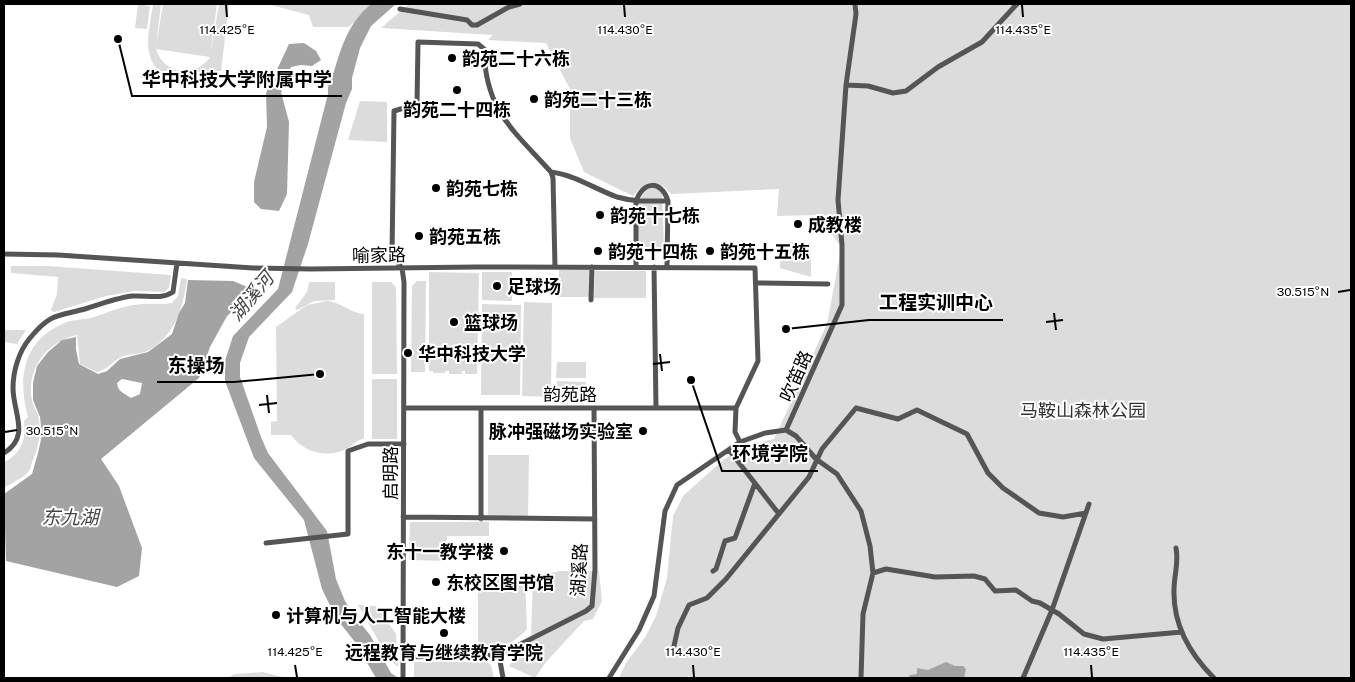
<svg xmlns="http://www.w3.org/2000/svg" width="1355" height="682" font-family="'Public Sans','Noto Sans SC',sans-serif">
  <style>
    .green { fill: #dcdcdc; fill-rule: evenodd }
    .water { fill: #a3a3a3; fill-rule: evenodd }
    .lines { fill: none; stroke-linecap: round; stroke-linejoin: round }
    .minor { stroke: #555; stroke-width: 5 }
    .ticks { fill: none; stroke: #000; stroke-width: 2 }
    .poi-dot { fill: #000; stroke: #fff; stroke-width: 2 }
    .labels { text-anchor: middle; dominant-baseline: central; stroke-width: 4; stroke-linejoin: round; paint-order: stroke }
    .poi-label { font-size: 18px; font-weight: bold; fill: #000; stroke: #fff; text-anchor: start }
    .street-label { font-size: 18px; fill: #000; stroke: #fff }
    .park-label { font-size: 18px; fill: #333; stroke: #fff }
    .water-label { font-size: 19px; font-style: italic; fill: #444; stroke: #fff }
    .ticks-label { font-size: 12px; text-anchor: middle; fill: #000; stroke: #fff; stroke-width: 4; stroke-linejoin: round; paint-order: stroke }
    .leader { fill: none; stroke: #000; stroke-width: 2 }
    .callout-dot { fill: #000; stroke: #fff; stroke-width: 2 }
    .callout-label { font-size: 19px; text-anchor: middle; font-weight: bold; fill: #000; stroke: #fff; stroke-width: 4; stroke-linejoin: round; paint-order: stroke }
  </style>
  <rect width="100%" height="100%" fill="#fff"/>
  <path class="green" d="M138 4 150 6 147 29 135 28Z
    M153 4H161L156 46 163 4H217L210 55 219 4H229L221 71C208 70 200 78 188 79 179 80 173 79 165 75 139 60 150 28 153 4ZM156 49 210 57C195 79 164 75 156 49Z
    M267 4H371V10L348 27H313L309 15Z
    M409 4H1351V678H619L626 663 646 636 656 616 667 578 673 516 683 496 722 461 744 446 774 439 827 324 842 244 839 240V244L818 215 777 216 779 189 671 194C657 177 645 180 633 196L584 172 570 138V89L546 43 488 40 493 35 381 28Z
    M360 101 387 102V142L348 140Z
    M649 188H656L662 192 664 250H639C639 232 632 199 649 188Z
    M799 242 807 250H811V277L780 268 781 243Z
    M11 266H47L171 275 169 288 164 292 135 291 106 296 54 312 51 310 57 294 58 277 11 273Z
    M559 270H590V297H559Z
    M595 271H646V298H594Z
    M429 272 479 273 477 374H465V371H462V374H449V371H445V373H433V371H429Z
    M482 272H512V301L482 300Z
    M181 278 187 279C183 308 176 334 149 350 140 355 128 353 119 358 110 364 108 369 97 372L80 364 77 335C46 342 26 369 32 401 33 406 36 410 38 415 42 431 39 446 33 460 31 463 31 469 29 471 24 478 11 483 4 488L5 462C22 452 26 440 24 421L28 417C17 377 23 339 67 322 75 319 85 320 94 317 110 312 124 305 142 304 152 303 162 305 172 303L178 296Z
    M417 281H426L425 372H411L412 286Z
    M309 282H335V300L314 301 297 310 295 308 307 292Z
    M372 282H391L396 287 397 374H372Z
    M327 301C341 302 352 314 364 314V439C357 439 354 445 348 448 328 459 304 453 291 435H271V422L277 421 276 327 307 305Z
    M524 302 552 303 551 397 522 396Z
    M482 304 521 305 520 395H481Z
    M4 330H26L17 344 4 342Z
    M557 362H586V378H556Z
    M372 379H397V439H372Z
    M557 381 586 382 587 400 557 399Z
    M488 455H529L528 516H488Z
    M410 522H489V536H447V561L409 560Z
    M560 571H599L602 601 593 619 584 621 546 662 535 678 509 666 531 637 533 577Z
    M481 575 525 577 527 629C512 645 503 647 482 648L478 643V579Z
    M358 605 376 606 396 634 398 667 389 659Z
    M414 662H487L491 665 494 678H414Z
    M263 672 286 678H226L235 674Z"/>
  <path class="water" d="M371 4H396L371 26 360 48 352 78V89L346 103 308 244 292 292 249 337 240 363V377L261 437 268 453 327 531 336 579 345 601 353 614 370 635 391 673 398 678H376L355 642 336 618 322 589 304 520 254 458 225 381V361L233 336 278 289 328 94C327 83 332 79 335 68 343 42 350 22 371 4Z
    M304 43 316 51 321 60 312 66 301 65 291 67 281 92 289 122 287 194 279 211 261 209 254 202V182L267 127 266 93 289 44Z
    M188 280 233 281 257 291 227 316 210 347 199 378 101 459 119 486 142 548 139 576 117 587 6 561 4 494 32 474 38 453 42 435 40 417 33 400V383L37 366 48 352 62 340 76 337V350L79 364 98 374 107 371 120 359 148 352 172 334 179 313 185 303ZM122 379 142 383 140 394 131 398C124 393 118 392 117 383Z
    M946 662 955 666H963L966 669 964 678H908L910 675 917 674V668L928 670Z"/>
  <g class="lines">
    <path class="minor" d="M400 9 467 20 472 25H477L509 7 520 4
      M846 85 868 86 893 93 906 91 938 67 982 42 1017 4
      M551 172C575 175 595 189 617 197 634 202 650 201 668 201
      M4 254 58 255 253 268 311 269 476 267 755 268 758 361 736 408 735 432 740 442
      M636 267V202C642 181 661 179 668 201L667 267
      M654 267 656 408
      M756 283 828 284
      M591 300 592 267
      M404 408H736
      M481 408V519
      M786 430 796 436 816 459 837 474 861 511 870 546 873 573 863 614 861 678
      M729 450 779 514
      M4 453C31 436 13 413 13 388 13 371 19 351 30 338 52 311 59 317 88 308 103 303 117 298 132 296 146 295 161 300 173 292L177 263
      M403 517 595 519
      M266 543 348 534V451L368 444H404
      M1176 548C1179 563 1174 575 1174 590 1173 625 1190 654 1214 678
      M713 571 716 569 725 541 735 538 755 483
      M873 573 886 569 935 577 974 576 985 579 995 591 1016 590 1032 601 1040 603 1059 614 1084 634 1103 639 1182 632
      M674 646 678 628 689 605 707 598 726 579 809 477 822 449 856 408 898 419 917 410 967 434 988 473 1003 488 1039 513 1063 517 1086 513
      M499 655 503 678
      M403 657 499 655 586 611 592 606 595 569 594 408
      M403 678 404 282 402 268 392 255 394 111 417 104 418 42 478 44 484 49C485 110 513 130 551 172L553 178 555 267
      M609 678 639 630 654 596 665 511 677 485 740 442 765 433 786 430 842 305V245L838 200 846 85 856 14 855 4
      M1023 678 1052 610 1089 504"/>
  </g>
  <path class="ticks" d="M226 5 227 17M624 5 625 17M1022 5 1023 17M1338 292 1350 290M1054 313 1056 330M1046 322 1063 320M660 354 662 371M653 364 670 362M267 395 269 413M259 405 277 403M5 432 17 430M295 665 297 677M693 665 694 677M1091 665 1092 677"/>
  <g class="poi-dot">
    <circle cx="452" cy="58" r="5"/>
    <circle cx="457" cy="90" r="5"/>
    <circle cx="534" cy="99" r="5"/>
    <circle cx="436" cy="188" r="5"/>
    <circle cx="600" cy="215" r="5"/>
    <circle cx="798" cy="224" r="5"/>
    <circle cx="419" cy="236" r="5"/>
    <circle cx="598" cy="251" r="5"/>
    <circle cx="710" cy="251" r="5"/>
    <circle cx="497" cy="286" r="5"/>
    <circle cx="454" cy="322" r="5"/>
    <circle cx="408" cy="353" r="5"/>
    <circle cx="643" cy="431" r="5"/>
    <circle cx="504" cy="551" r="5"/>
    <circle cx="436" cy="582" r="5"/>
    <circle cx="276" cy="615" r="5"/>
    <circle cx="444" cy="633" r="5"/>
  </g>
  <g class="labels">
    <g class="poi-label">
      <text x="462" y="58">韵苑二十六栋</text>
      <text x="544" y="99">韵苑二十三栋</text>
      <text x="457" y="109" text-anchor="middle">韵苑二十四栋</text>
      <text x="446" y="188">韵苑七栋</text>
      <text x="610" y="215">韵苑十七栋</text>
      <text x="808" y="224">成教楼</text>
      <text x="429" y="236">韵苑五栋</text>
      <text x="608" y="251">韵苑十四栋</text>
      <text x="720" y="251">韵苑十五栋</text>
      <text x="507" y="286">足球场</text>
      <text x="464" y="322">篮球场</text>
      <text x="418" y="353">华中科技大学</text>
      <text x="633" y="431" text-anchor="end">脉冲强磁场实验室</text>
      <text x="494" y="551" text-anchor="end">东十一教学楼</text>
      <text x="446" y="582">东校区图书馆</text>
      <text x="286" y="615">计算机与人工智能大楼</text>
      <text x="444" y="652" text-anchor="middle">远程教育与继续教育学院</text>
    </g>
    <g class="street-label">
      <text transform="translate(379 255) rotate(-1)">喻家路</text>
      <text transform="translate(796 376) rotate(-66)">吹笛路</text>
      <text x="570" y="394">韵苑路</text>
      <text transform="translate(390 473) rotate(-90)">启明路</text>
      <text transform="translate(579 570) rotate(-87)">湖溪路</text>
    </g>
    <g class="park-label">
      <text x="1083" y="410">马鞍山森林公园</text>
    </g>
    <g class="water-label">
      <text transform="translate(251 296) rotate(-50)">湖溪河</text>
      <text x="70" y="517">东九湖</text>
    </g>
  </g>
  <g class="ticks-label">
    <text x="227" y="34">114.425°E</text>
    <text x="625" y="34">114.430°E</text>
    <text x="1023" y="34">114.435°E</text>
    <text x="1303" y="296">30.515°N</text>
    <text x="52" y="435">30.515°N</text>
    <text x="295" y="656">114.425°E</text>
    <text x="693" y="656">114.430°E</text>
    <text x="1091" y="656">114.435°E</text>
  </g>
  <path class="leader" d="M118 39L132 96H342M786 329L869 320H1003M320 374L234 382H157M691 380L722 471H818"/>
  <g class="callout-dot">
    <circle cx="118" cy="39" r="5"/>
    <circle cx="786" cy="329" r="5"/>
    <circle cx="320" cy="374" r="5"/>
    <circle cx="691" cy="380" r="5"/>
  </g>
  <g class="callout-label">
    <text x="237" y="86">华中科技大学附属中学</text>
    <text x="936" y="309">工程实训中心</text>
    <text x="196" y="372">东操场</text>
    <text x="770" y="460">环境学院</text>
  </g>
  <rect width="1355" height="682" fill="none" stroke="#000000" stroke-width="10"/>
</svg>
